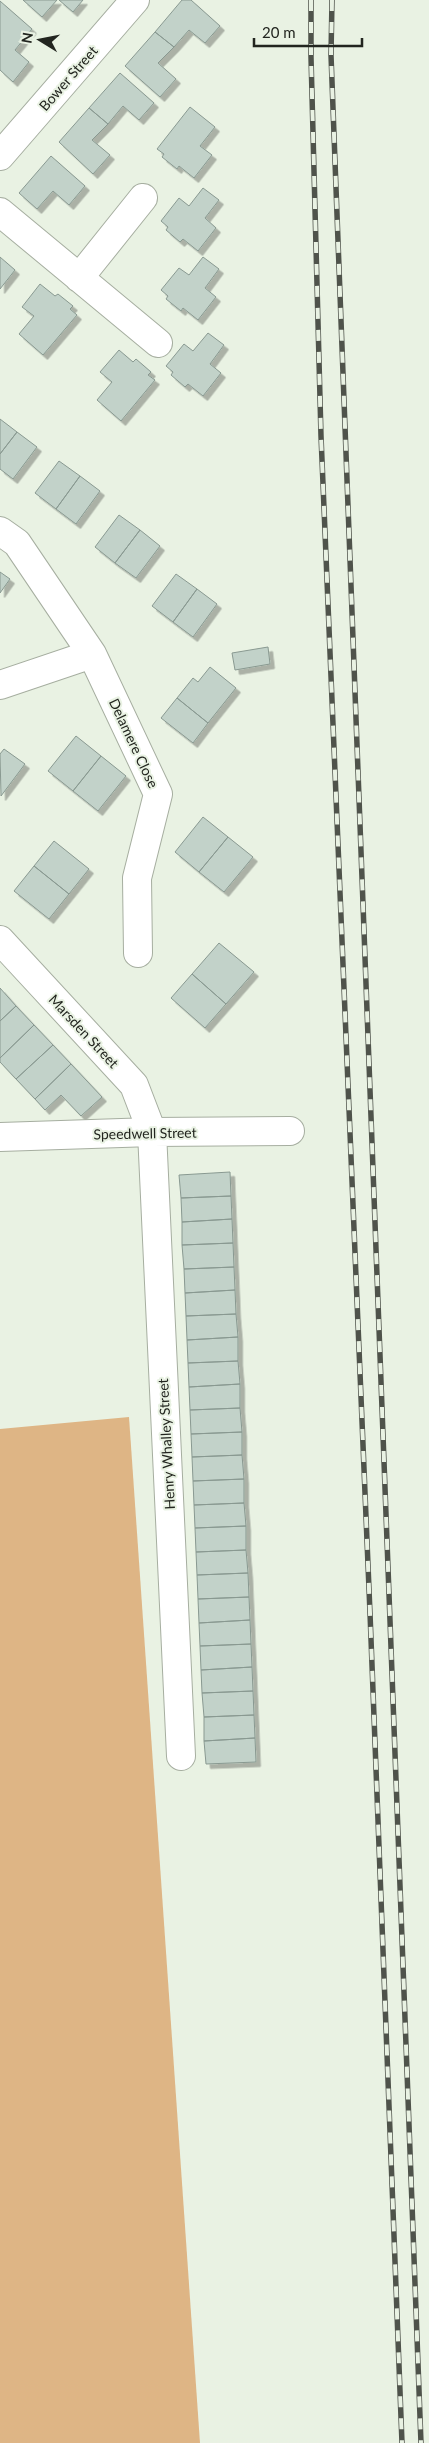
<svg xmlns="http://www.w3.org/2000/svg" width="429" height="2443" font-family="Lato,sans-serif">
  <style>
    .green { fill: #deb585 }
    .building { fill: #c2d2c9; stroke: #899991; filter: url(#shadow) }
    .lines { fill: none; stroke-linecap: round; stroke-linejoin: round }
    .street-casing { stroke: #a6aea0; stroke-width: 30 }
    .street { stroke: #fff; stroke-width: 28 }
    .rail-casing { stroke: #4f534b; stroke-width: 5.5 }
    .rail { stroke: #e9f2e3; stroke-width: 4; stroke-dasharray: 11; stroke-linecap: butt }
    .labels { text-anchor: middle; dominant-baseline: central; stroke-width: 4; stroke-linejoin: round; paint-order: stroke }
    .street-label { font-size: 14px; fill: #22251f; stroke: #e9f2e3 }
  </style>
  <defs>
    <filter id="shadow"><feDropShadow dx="4.5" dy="4.5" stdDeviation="0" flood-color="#0004"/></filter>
  </defs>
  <rect width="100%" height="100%" fill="#e9f2e3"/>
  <path class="green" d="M129 1417 200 2443H0V1429Z"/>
  <path class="building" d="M23 0H57L42 17Z
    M59 0H83L73 12Z
    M182 0H191L220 26 205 43 189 30 174 47 155 32Z
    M0 1 32 29 15 50 29 62 13 82 0 70Z
    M155 32 174 47 158 63 176 79 160 97 125 66Z
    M120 73 154 103 139 120 123 106 108 124 89 108Z
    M190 107 215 127 200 146 212 155 194 178 179 166 177 169 162 157 164 154 157 149Z
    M89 108 108 124 92 140 110 155 93 174 59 142Z
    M51 156 85 186 69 205 53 191 37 209 19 193Z
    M203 188 219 200 205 218 216 228 198 251 183 239 180 242 166 230 168 227 161 221 179 198 189 206Z
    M0 257 15 270 0 289Z
    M203 257 219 269 205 288 216 297 198 320 183 308 181 311 166 299 168 296 161 290 179 268 189 275Z
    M40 284 55 296 58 294 73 306 70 309 77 315 43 355 19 334 34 316 22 307Z
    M208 333 224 345 210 364 221 373 203 396 188 384 185 387 171 375 173 372 166 366 184 344 193 351Z
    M119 350 133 362 136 359 151 372 148 375 155 380 121 421 97 400 112 382 100 372Z
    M0 419 17 432 0 454Z
    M17 432 37 447 13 479 0 469V454Z
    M59 461 80 476 56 509 35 493Z
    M80 476 100 491 76 524 56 509Z
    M119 515 140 530 115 563 95 547Z
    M140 530 160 546 136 578 115 563Z
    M0 572 10 579 0 593Z
    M176 574 197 589 173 622 152 606Z
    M197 589 217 604 193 637 173 622Z
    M268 647 270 664 235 670 232 653Z
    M210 667 236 688 208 723 177 698 193 678 198 682Z
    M177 698 208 723 193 743 161 718Z
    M76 736 101 756 73 791 48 771Z
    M4 749 25 764 1 796 0 754Z
    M101 756 126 776 98 811 73 791Z
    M203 817 228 837 199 872 175 852Z
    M228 837 253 857 224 892 199 872Z
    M54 841 89 869 69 894 34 866Z
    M34 866 69 894 49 919 14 891Z
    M219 943 254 972 226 1004 192 974Z
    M192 974 226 1004 205 1028 171 998Z
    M0 988 16 1006 0 1021Z
    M16 1006 34 1025 0 1058V1021Z
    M34 1025 53 1045 16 1079 0 1062V1058Z
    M53 1045 71 1064 35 1099 16 1079Z
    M71 1064 102 1097 81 1116 61 1095 45 1110 35 1099Z
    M230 1172 231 1196 181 1198 179 1175Z
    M231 1196 232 1219 182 1222 181 1198Z
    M232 1219 233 1243 182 1245V1222Z
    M233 1243 234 1267 184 1269 182 1245Z
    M234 1267 235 1290 185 1293 184 1269Z
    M235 1290 236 1314 186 1316 185 1293Z
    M236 1314 238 1337 187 1340 186 1316Z
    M238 1337V1361L188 1363 187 1340Z
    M238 1361 240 1384 189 1387 188 1363Z
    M240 1384V1408L190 1410 189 1387Z
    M240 1408 242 1432 191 1434 190 1410Z
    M242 1432V1455L192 1457 191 1434Z
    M242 1455 244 1479 193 1481 192 1457Z
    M244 1479V1503L194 1505 193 1481Z
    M244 1503 246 1526 195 1528 194 1505Z
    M246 1526V1550L196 1552 195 1528Z
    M246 1550 248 1573 197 1575 196 1552Z
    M248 1573 249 1597 198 1599 197 1575Z
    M249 1597 250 1620 199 1623 198 1599Z
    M250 1620 251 1644 200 1646 199 1623Z
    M251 1644 252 1667 201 1670 200 1646Z
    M252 1667 253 1691 202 1693 201 1670Z
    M253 1691 254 1715 204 1717 202 1693Z
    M254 1715 255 1738 204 1741V1717Z
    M255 1738 256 1762 206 1764 204 1741Z"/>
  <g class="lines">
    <defs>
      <path id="street" d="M0 156 135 0
        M0 212 158 343
        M79 278 143 198
        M0 531 17 543 92 654 158 794 137 878 138 953
        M0 685 92 654
        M0 940 134 1085 152 1132 181 1756
        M0 1137 152 1132 290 1131"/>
    </defs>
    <use href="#street" class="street-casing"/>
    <use href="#street" class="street"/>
    <defs>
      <path id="rail" d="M311 0V57L321 436 370 1613 402 2443
        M332 0 331 55 421 2443"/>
    </defs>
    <use href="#rail" class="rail-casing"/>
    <use href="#rail" class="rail"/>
  </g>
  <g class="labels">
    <g class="street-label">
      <text transform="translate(68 78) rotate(-49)">Bower Street</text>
      <text transform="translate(134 743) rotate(65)">Delamere Close</text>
      <text transform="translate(84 1031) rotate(47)">Marsden Street</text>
      <text transform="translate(145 1133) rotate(-1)">Speedwell Street</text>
      <text transform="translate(166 1444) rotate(-93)">Henry Whalley Street</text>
    </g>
  </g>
  <g transform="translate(40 40) rotate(280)" stroke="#e9f2e3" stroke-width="4" paint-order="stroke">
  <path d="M0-4L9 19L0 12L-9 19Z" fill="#22251f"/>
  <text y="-8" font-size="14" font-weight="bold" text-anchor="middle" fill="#22251f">N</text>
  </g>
  <path d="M254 38v8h108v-8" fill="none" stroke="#22251f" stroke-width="2.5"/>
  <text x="262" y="38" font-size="15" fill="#22251f" stroke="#e9f2e3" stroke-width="4" paint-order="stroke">20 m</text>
</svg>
